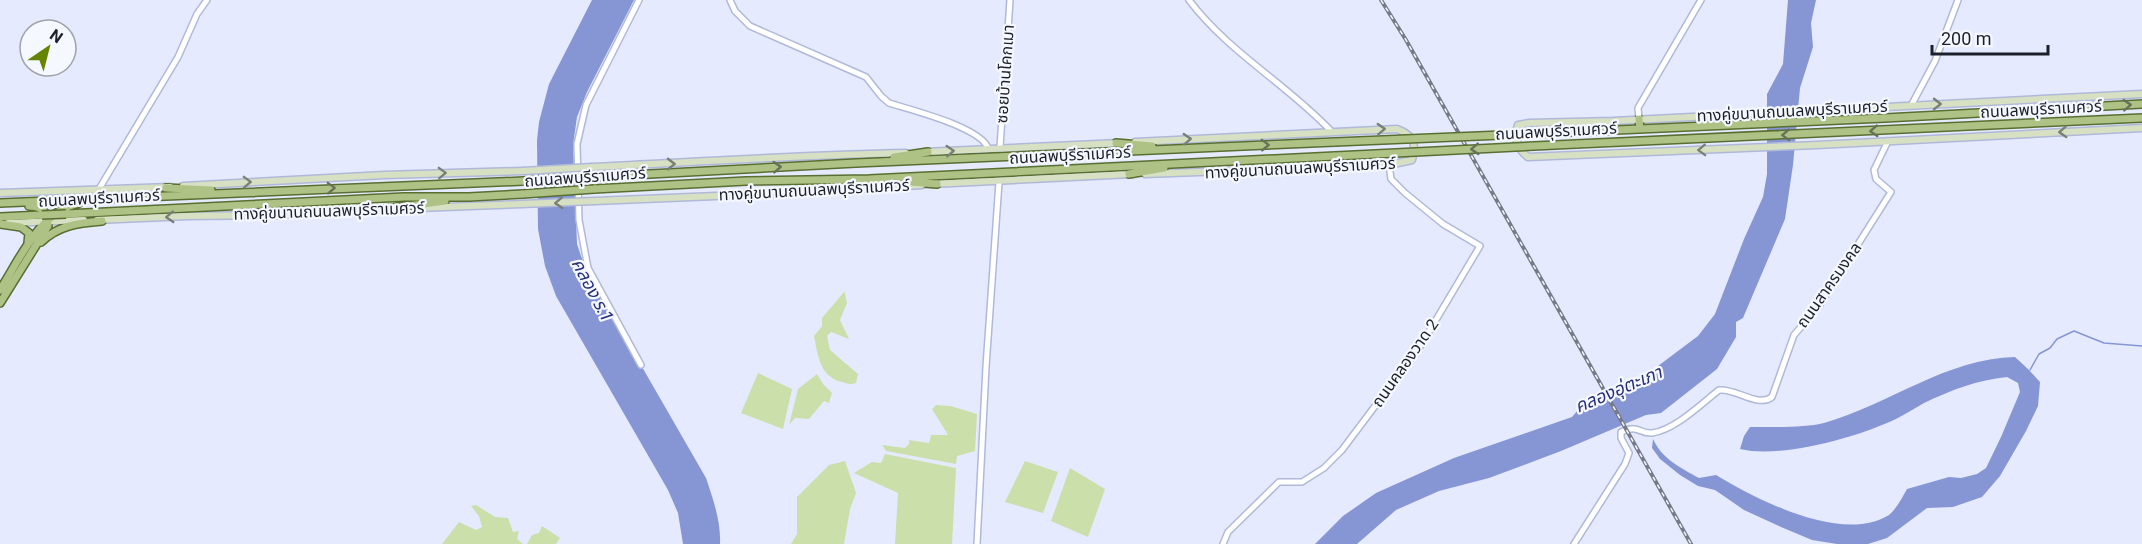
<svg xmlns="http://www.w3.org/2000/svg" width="2142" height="544" font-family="Roboto,'Noto Sans Thai',sans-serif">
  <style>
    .green { fill: #cbdfaa }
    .water { fill: #8696d4 }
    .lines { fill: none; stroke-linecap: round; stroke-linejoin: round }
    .stream { stroke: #8696d4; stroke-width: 1.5 }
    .tertiary-casing { stroke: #b0b9d9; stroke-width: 8 }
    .secondary-casing { stroke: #b0b9d9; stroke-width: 9 }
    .primary-casing { stroke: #596f32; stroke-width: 10 }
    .tertiary { stroke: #fff; stroke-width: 5 }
    .secondary { stroke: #d7e0c2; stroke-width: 6 }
    .primary { stroke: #afc286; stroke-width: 7 }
    .rail-casing { stroke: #767a89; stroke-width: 4 }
    .rail { stroke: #f6f8ff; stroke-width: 1.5; stroke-dasharray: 4.5; stroke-linecap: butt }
    .secondary-bridge-casing { stroke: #b0b9d9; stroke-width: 9; stroke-linecap: butt }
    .primary-bridge-casing { stroke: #596f32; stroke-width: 10; stroke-linecap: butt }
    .secondary-bridge { stroke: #d7e0c2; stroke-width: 6 }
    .primary-bridge { stroke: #afc286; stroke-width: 7 }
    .oneway { stroke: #7a8076 }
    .oneway2 { stroke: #667158 }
    .labels { text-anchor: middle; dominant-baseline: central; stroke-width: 4.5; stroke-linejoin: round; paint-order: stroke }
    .street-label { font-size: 16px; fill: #1d202b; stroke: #f6f8ff }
    .water-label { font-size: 18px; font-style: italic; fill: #273079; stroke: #f6f8ff }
  </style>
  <rect width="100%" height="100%" fill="#e5eafe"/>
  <path class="green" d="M844 290 847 303 840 320 849 339 831 332 827 336 830 350 858 374 856 383C850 385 849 384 842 382 820 377 818 356 814 336L822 326V318L844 292Z
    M758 373 792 389 783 429 741 413Z
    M817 374 823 384 832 393 829 403 824 401 809 419 795 418 789 425 798 389Z
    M936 405 950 406 977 414 975 451 957 456 956 464 886 451 882 445 905 448 909 444V440L929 443 931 435H948L932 409Z
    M885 454 956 468 952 544H895L898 493 854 473 872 462 881 463Z
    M845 461 856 493 850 509 844 544H791L797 534V497L829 465Z
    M1025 461 1058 472 1043 513 1005 502Z
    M1070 468 1105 489 1088 537 1051 521Z
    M476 505 495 517 508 518 513 532 519 531 517 539 523 544H442L459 522 476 530 482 527 479 516 471 506Z
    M542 526 560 538 556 544H527L532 535 539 533Z"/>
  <path class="water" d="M592 0H634L587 92 577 117 573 145 577 244 585 268 706 478C713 499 721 521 720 544H683L678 513 668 490 556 296 545 266 538 229 537 140 539 122 549 84Z
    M1788 0H1816L1811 23 1813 47 1800 88 1793 165 1785 219 1743 318 1736 322V337L1717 369 1661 413 1646 415 1561 451 1489 478 1439 491 1396 510 1357 544H1315L1343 516 1376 493 1454 458 1572 417 1578 410 1623 391 1658 366 1698 336 1715 314 1744 239 1763 197 1767 174V94L1783 64Z
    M2015 357 2028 369 2040 382 2038 406 2026 431 2000 476 1982 497 1953 507 1927 508 1887 538 1868 544H1837L1812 540 1781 527 1744 510 1715 490 1698 486 1680 475 1660 459 1652 448 1653 439C1662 459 1681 468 1699 478L1716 475C1757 500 1843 544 1889 515 1897 508 1902 498 1907 489L1949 477 1961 478 1977 474 1986 468 2001 437 2020 392 2018 383 2007 377C1978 380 1951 390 1924 403 1915 408 1906 414 1896 419 1858 437 1781 459 1740 449L1744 436 1750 427C1770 427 1805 428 1824 423 1888 405 1947 358 2015 357Z"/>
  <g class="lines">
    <path class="stream" d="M2030 370 2039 354 2050 348 2057 339 2074 331 2104 343 2142 346"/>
    <defs>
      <path id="tertiary" d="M639 0 586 105 577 144 579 220 588 268 641 365
        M730 0 735 11 750 26 866 77 881 96 889 103C911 110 980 127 988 148
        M1189 0C1229 53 1287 84 1332 132
        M1912 104 1935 61 1958 0
        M1639 119 1638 108 1701 0
        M1000 147 1010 0
        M99 189 178 57 197 14 207 0
        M977 544 986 367 999 182
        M1223 544 1228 532 1279 482H1302L1324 468 1342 450 1421 345 1480 246 1443 224 1405 193 1391 179 1389 165
        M1574 544 1625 464 1629 453 1621 438V432C1641 424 1638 434 1652 433 1675 430 1701 404 1719 390 1736 388 1758 408 1772 397L1794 335 1819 306 1891 192 1876 179 1874 170 1888 141"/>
      <path id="secondary" d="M2142 94 1613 121 1529 123 1518 125C1513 137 1518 150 1528 157L1817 145 2142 128
        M1135 142 1397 129C1413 135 1417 143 1412 160L1389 165 1145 174
        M925 152 1119 143
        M592 167C696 162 801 155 906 153
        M932 184 1132 174
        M183 186 384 175 523 171
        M0 193 170 187
        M595 201 815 192 922 185
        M418 208 522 204
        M97 220 187 216 277 215 390 209
        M8 223 84 220"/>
      <path id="primary" d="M1639 119 1640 129
        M1572 132 1885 118 2142 104
        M1116 143 1152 146
        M1576 144 2142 118
        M894 157 928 152
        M1129 174 1164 168
        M593 177 856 163 1335 142
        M897 181 937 184
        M166 188 211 190
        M594 189 746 181 869 179 1335 156
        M0 203 523 181
        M386 209 445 201
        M66 214 404 197H469L523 194
        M0 217 42 215
        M0 224 21 227 29 233 28 243
        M41 242C59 225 78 223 102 221
        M0 290C20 259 39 212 79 203
        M0 303 48 226C48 212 42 206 29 206"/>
    </defs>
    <use href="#tertiary" class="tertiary-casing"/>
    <use href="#secondary" class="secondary-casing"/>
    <use href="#primary" class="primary-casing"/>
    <use href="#tertiary" class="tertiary"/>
    <use href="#secondary" class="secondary"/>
    <use href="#primary" class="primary"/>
    <defs>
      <path id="rail" d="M1381 0 1406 40 1691 544"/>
    </defs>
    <use href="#rail" class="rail-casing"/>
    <use href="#rail" class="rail"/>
    <defs>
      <path id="secondary-bridge" d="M523 171 592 167
        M522 204 595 201"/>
      <path id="primary-bridge" d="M1335 142 1572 132
        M1335 156 1576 144
        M523 181 593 177
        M523 194 594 189
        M42 215 66 214"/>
    </defs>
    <use href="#secondary-bridge" class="secondary-bridge-casing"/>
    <use href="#primary-bridge" class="primary-bridge-casing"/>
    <use href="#secondary-bridge" class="secondary-bridge"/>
    <use href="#primary-bridge" class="primary-bridge"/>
  </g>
  <defs><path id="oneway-chevron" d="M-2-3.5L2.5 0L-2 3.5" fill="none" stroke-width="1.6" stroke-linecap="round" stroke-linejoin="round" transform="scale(1.5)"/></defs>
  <g class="oneway">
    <use href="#oneway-chevron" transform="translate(1937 104)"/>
    <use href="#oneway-chevron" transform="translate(1381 129) rotate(-3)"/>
    <use href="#oneway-chevron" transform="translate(2063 132) rotate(177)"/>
    <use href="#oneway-chevron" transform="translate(1187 139) rotate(-3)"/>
    <use href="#oneway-chevron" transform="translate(1702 150) rotate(178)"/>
    <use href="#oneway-chevron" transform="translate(950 151) rotate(-4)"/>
    <use href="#oneway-chevron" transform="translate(671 164) rotate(-1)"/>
    <use href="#oneway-chevron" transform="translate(442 173) rotate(-2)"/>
    <use href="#oneway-chevron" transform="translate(247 182) rotate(-2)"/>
    <use href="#oneway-chevron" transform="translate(559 203) rotate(177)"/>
    <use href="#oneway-chevron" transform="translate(170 217) rotate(177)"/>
  </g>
  <g class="oneway2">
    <use href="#oneway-chevron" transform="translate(2127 105) rotate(-3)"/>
    <use href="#oneway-chevron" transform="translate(1874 131) rotate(177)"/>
    <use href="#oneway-chevron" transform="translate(1786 135) rotate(178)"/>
    <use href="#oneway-chevron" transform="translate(1265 145) rotate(-2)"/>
    <use href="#oneway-chevron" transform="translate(1475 149) rotate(177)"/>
    <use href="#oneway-chevron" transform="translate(777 167) rotate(-3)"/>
    <use href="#oneway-chevron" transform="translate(331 188) rotate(-2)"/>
  </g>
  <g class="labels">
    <g class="street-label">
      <text transform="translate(1005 74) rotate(-86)">ซอยบ้านโคกเมา</text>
      <text transform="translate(2041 109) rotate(-3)">ถนนลพบุรีราเมศวร์</text>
      <text transform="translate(1792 111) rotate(-3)">ทางคู่ขนานถนนลพบุรีราเมศวร์</text>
      <text transform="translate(1556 131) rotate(-3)">ถนนลพบุรีราเมศวร์</text>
      <text transform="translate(1070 155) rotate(-3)">ถนนลพบุรีราเมศวร์</text>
      <text transform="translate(1300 168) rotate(-3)">ทางคู่ขนานถนนลพบุรีราเมศวร์</text>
      <text transform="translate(585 177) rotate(-4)">ถนนลพบุรีราเมศวร์</text>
      <text transform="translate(814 190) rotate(-3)">ทางคู่ขนานถนนลพบุรีราเมศวร์</text>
      <text transform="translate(99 198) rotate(-3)">ถนนลพบุรีราเมศวร์</text>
      <text transform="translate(329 211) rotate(-2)">ทางคู่ขนานถนนลพบุรีราเมศวร์</text>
      <text transform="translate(1829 285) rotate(-55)">ถนนสาครมงคล</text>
      <text transform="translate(1405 363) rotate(-55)">ถนนคลองวาด 2</text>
    </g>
    <g class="water-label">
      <text transform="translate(593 290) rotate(62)">คลอง ร.1</text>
      <text transform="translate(1618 389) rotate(-23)">คลองอุ่ตะเภา</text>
    </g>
  </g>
  <g transform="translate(48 48) rotate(35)"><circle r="28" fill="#f6f8ff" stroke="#9fa2aa" stroke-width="1.5"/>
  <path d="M0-4.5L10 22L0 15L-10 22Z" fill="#658500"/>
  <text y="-9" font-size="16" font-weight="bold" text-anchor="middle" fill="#1d202b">N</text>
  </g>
  <path d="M1932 45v9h116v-9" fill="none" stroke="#1d202b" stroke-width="3"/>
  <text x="1941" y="45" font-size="18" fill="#1d202b" stroke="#f6f8ff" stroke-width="4.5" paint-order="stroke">200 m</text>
</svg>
